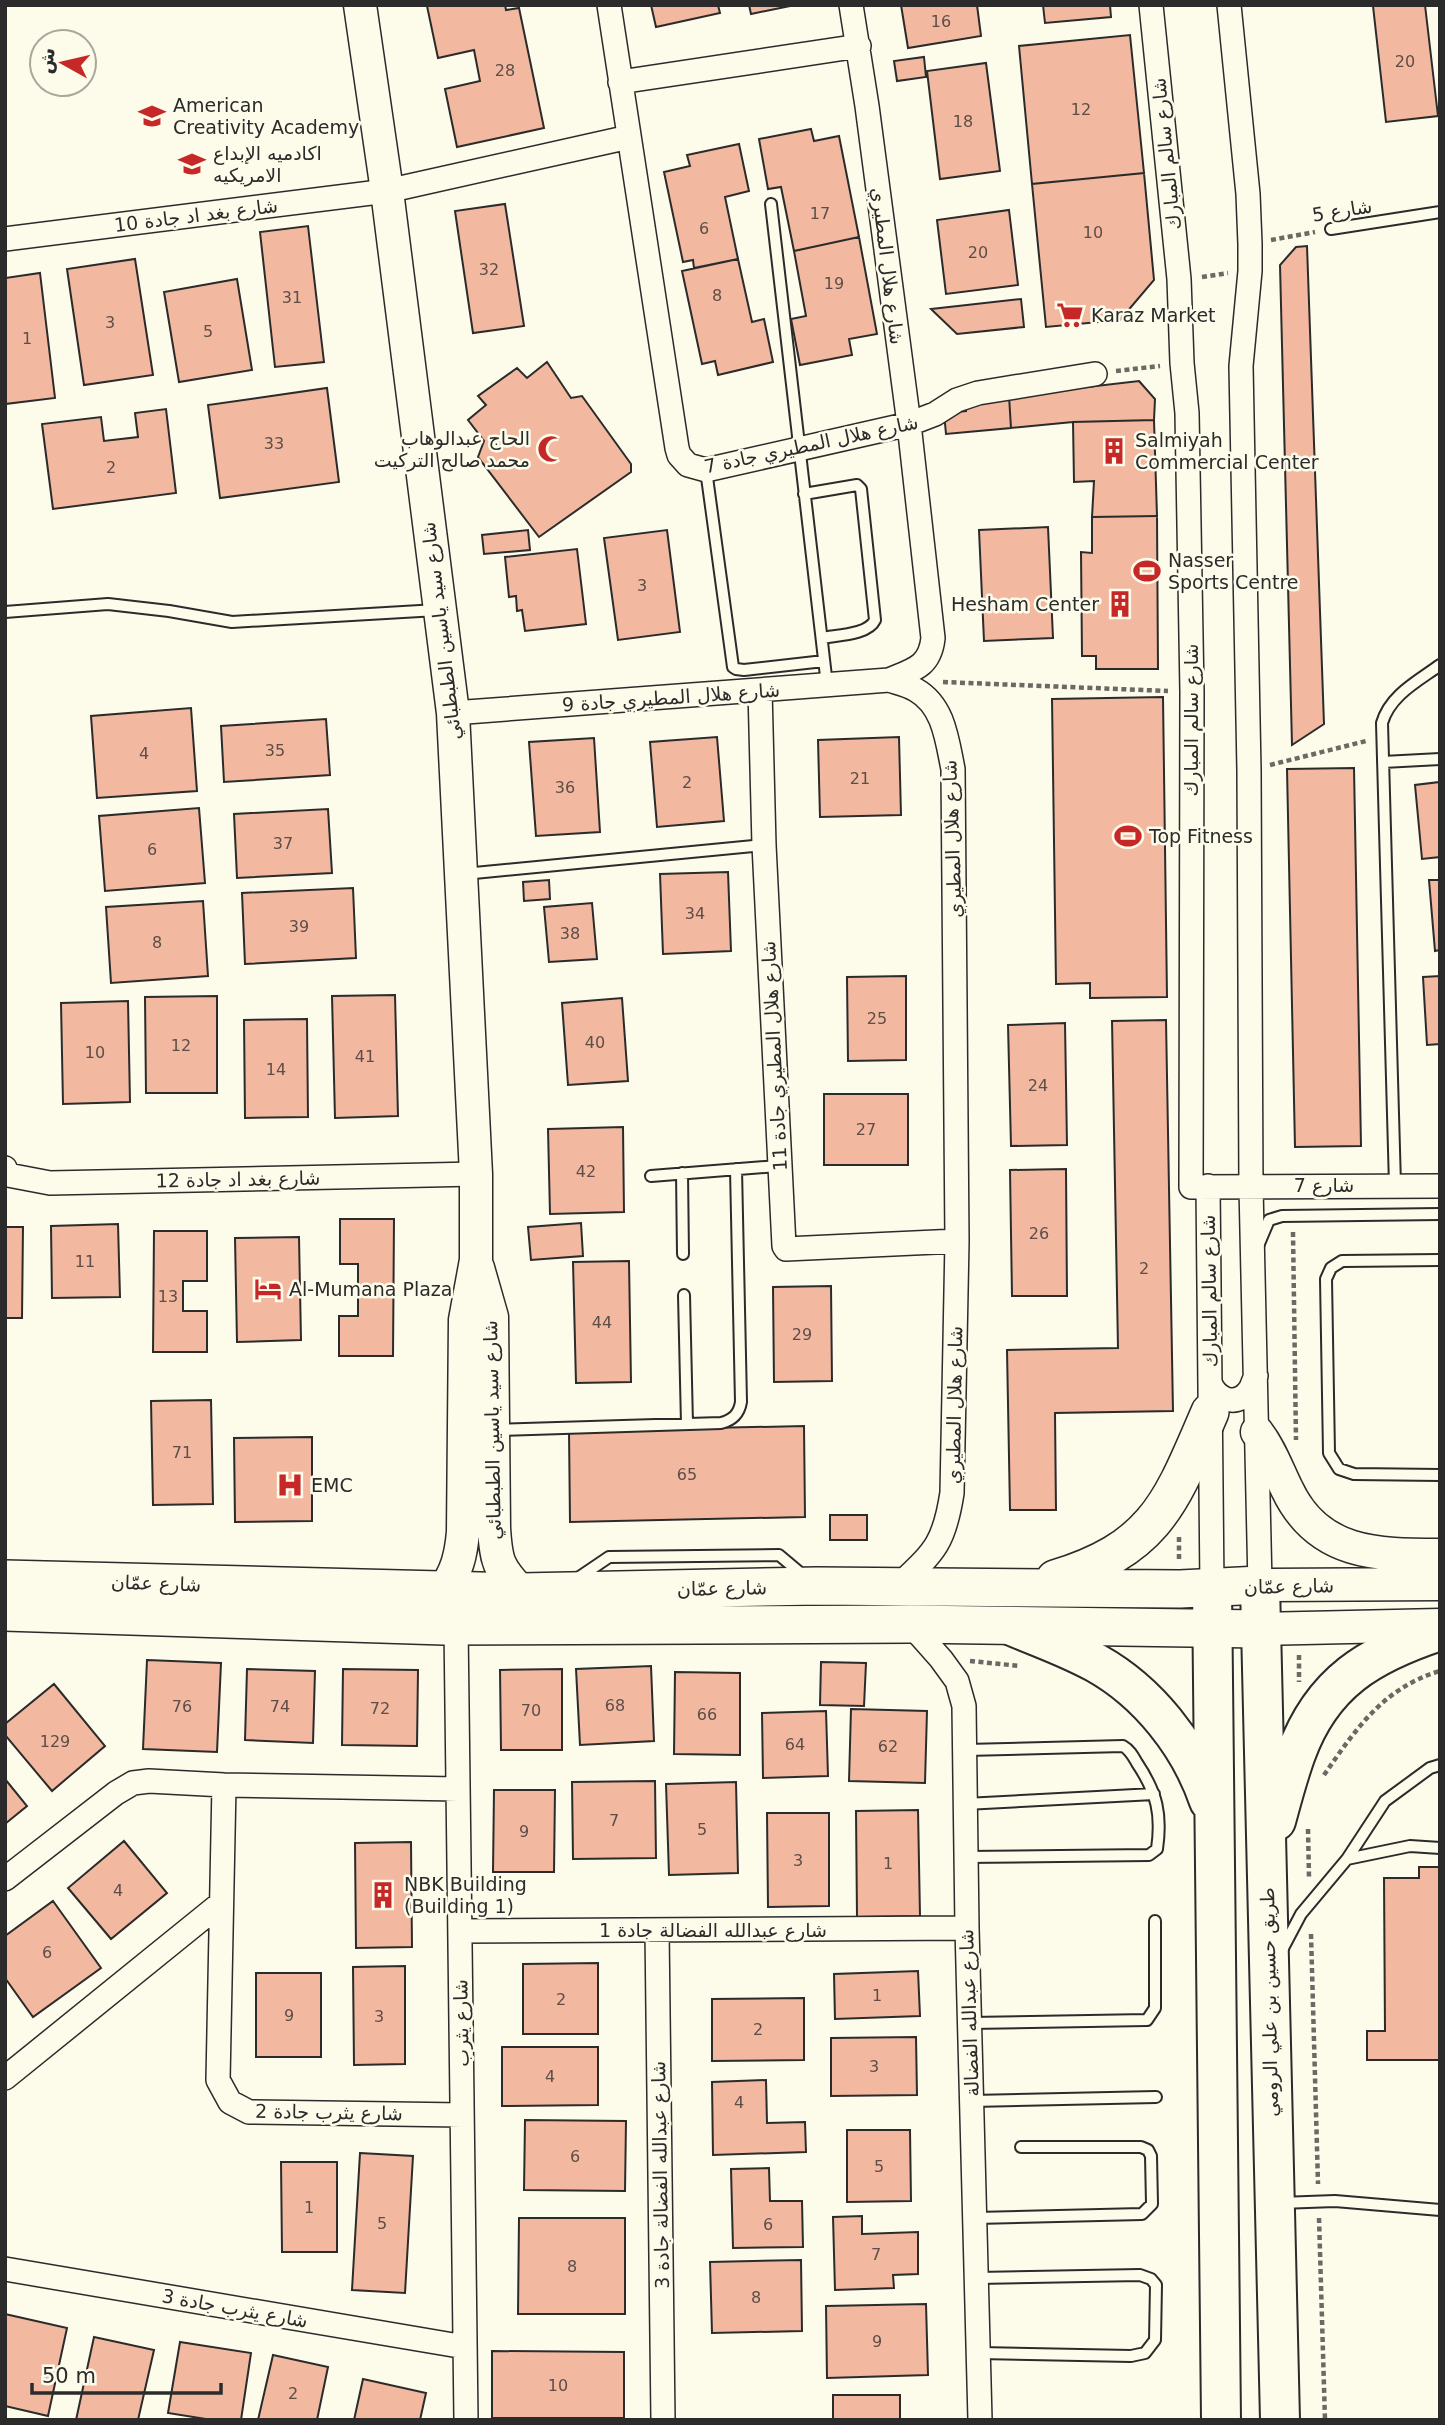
<svg xmlns="http://www.w3.org/2000/svg" width="1445" height="2425" font-family="'DejaVu Sans','Noto Naskh Arabic',sans-serif">
  <style>
    .building { fill: #f2b8a0; stroke: #2b2b2b; stroke-width: 2 }
    .lines { fill: none; stroke-linecap: round; stroke-linejoin: round }
    .lane-casing { stroke: #2b2b2b; stroke-width: 14 }
    .street-casing { stroke: #2b2b2b; stroke-width: 26 }
    .secondary-casing { stroke: #2b2b2b; stroke-width: 35 }
    .primary-casing { stroke: #2b2b2b; stroke-width: 40 }
    .highway-casing { stroke: #2b2b2b; stroke-width: 42 }
    .path { stroke: #6a6964; stroke-width: 4.5; stroke-dasharray: 5 3.5; stroke-linecap: butt }
    .lane { stroke: #fdfbea; stroke-width: 10 }
    .street { stroke: #fdfbea; stroke-width: 23 }
    .secondary { stroke: #fdfbea; stroke-width: 32 }
    .primary { stroke: #fdfbea; stroke-width: 37 }
    .highway { stroke: #fdfbea; stroke-width: 38 }
    .labels { text-anchor: middle; dominant-baseline: central; stroke-width: 5; stroke-linejoin: round; paint-order: stroke }
    .number-label { font-size: 16px; fill: #5d4e48 }
    .poi-label { font-size: 19px; fill: #2b2b2b; stroke: #fdfbea; text-anchor: start }
    .street-label { font-size: 19px; fill: #2b2b2b; stroke: #fdfbea }
  </style>
  <rect width="100%" height="100%" fill="#fdfbea"/>
  <path class="building" d="M505 5 506 10 519 8 544 128 457 147 445 89 480 81 474 50 438 58 427 6Z
    M651 5H718L720 13 656 27Z
    M749 5H795L751 14Z
    M901 5H977L981 36 908 48Z
    M1043 5H1110L1111 17 1045 23Z
    M1425 5 1438 116 1386 122 1373 6Z
    M1130 35 1144 173 1032 184 1019 46Z
    M924 57 926 77 897 81 894 61Z
    M986 63 1000 171 940 179 927 71Z
    M811 129 814 141 839 136 859 237 794 251 781 187 768 189 759 139Z
    M739 144 749 191 725 197 738 259 694 268 693 260 683 262 664 172 690 166 687 155Z
    M1144 173 1154 280 1120 320 1046 327 1032 184Z
    M505 204 524 326 473 333 455 211Z
    M1009 210 1018 285 946 294 937 220Z
    M308 226 324 362 275 367 260 232Z
    M859 237 877 334 849 339 852 355 800 365 791 319 806 316 794 251Z
    M1307 246 1324 724 1292 745 1280 265 1296 247Z
    M135 259 153 375 84 385 67 269Z
    M738 259 752 322 764 319 773 362 718 375 715 361 702 364 682 271Z
    M40 273 55 398 5 404V278Z
    M237 279 252 370 179 382 164 292Z
    M1021 299 1024 327 957 334 931 309Z
    M547 362 571 398 582 396 631 464V472L539 537 478 457 484 441 468 420 486 405 478 396 517 368 527 378Z
    M1139 381 1155 399 1154 420 1073 422 1011 428 1009 396Z
    M327 388 339 482 220 498 208 405Z
    M1009 396 1011 428 946 434 944 413 966 411 965 399Z
    M166 409 176 493 53 509 42 424 101 417 104 441 138 437 135 413Z
    M1154 420 1157 516 1092 517 1094 481 1074 482 1073 422Z
    M1157 516 1158 669H1096V656H1082L1081 552 1092 553V517Z
    M1048 527 1053 638 984 641 979 530Z
    M528 530 530 550 484 554 482 535Z
    M667 530 680 632 618 640 604 538Z
    M577 549 586 624 525 631 522 610 517 611 516 596 509 597 505 557Z
    M1163 697 1167 997 1090 998V983L1056 984 1052 699Z
    M191 708 197 791 97 798 91 716Z
    M326 719 330 775 224 782 221 726Z
    M717 737 724 821 657 827 650 742Z
    M899 737 901 815 820 817 818 740Z
    M594 738 600 832 536 836 529 742Z
    M1354 768 1361 1146 1295 1147 1287 769Z
    M1440 782V857L1422 859 1415 785Z
    M199 808 205 883 105 891 99 816Z
    M328 809 332 873 237 878 234 814Z
    M728 872 731 951 663 954 660 874Z
    M549 880 550 899 524 901 523 882Z
    M1429 880H1440V950L1435 951Z
    M353 888 356 958 245 964 242 893Z
    M203 901 208 976 111 983 106 907Z
    M592 903 597 959 549 962 544 907Z
    M906 976V1060L848 1061 847 977Z
    M1440 976V1044L1427 1045 1423 977Z
    M395 995 398 1116 335 1118 332 996Z
    M217 996V1093H146L145 997Z
    M622 998 628 1081 568 1085 562 1003Z
    M128 1001 130 1102 63 1104 61 1003Z
    M307 1019 308 1117 245 1118 244 1020Z
    M1166 1020 1173 1411 1055 1413 1056 1510H1010L1007 1350 1118 1348 1112 1021Z
    M1065 1023 1067 1145 1011 1146 1008 1025Z
    M824 1094H908V1165H824Z
    M623 1127 624 1212 550 1214 548 1129Z
    M1066 1169 1067 1296H1012L1010 1170Z
    M340 1219H394L393 1356H339V1316H358V1264H340Z
    M581 1223 583 1256 531 1260 528 1227Z
    M118 1224 120 1297 52 1298 51 1226Z
    M5 1227H23L22 1318H5Z
    M154 1231H207V1281H183V1311H207V1352H153Z
    M299 1237 301 1340 237 1342 235 1238Z
    M629 1261 631 1382 576 1383 573 1262Z
    M831 1286 832 1381 774 1382 773 1287Z
    M211 1400 213 1504 153 1505 151 1401Z
    M804 1426 805 1517 570 1522 569 1431Z
    M312 1437V1521L235 1522 234 1438Z
    M830 1515H867V1540H830Z
    M147 1660 221 1663 217 1752 143 1749Z
    M821 1662 866 1663 864 1706 820 1705Z
    M651 1666 654 1741 580 1745 576 1669Z
    M247 1669 315 1671 313 1743 245 1740Z
    M343 1669 418 1670 417 1746 342 1745Z
    M562 1669V1750H501L500 1670Z
    M675 1672 740 1673V1755L674 1754Z
    M54 1684 105 1746 52 1791 5 1735V1724Z
    M851 1709 927 1711 925 1783 849 1781Z
    M826 1711 828 1776 763 1778 762 1713Z
    M5 1779 27 1806 5 1824Z
    M655 1781 656 1858 573 1859 572 1782Z
    M736 1782 738 1873 669 1875 666 1784Z
    M494 1790H555L554 1872H493Z
    M918 1810 920 1916 857 1917 856 1811Z
    M767 1813H829V1906L768 1907Z
    M124 1841 167 1893 111 1939 68 1888Z
    M411 1842 412 1947 356 1948 355 1843Z
    M1419 1867H1440V2060H1367V2031H1385L1384 1878H1419Z
    M53 1901 101 1968 33 2017 5 1978V1936Z
    M598 1963V2034H523V1964Z
    M405 1966V2064L354 2065 353 1967Z
    M918 1971 920 2016 835 2019 834 1974Z
    M256 1973H321V2057H256Z
    M804 1998V2060L712 2061V1999Z
    M916 2037 917 2095 831 2096V2038Z
    M502 2047H598V2105L502 2106Z
    M766 2080 767 2123 805 2122 806 2152 713 2155 712 2082Z
    M525 2120 626 2121 625 2191 524 2190Z
    M847 2130H910L911 2201 847 2202Z
    M360 2153 413 2156 405 2293 352 2290Z
    M281 2162H337V2252H282Z
    M769 2168 770 2201H802L803 2247 733 2248 731 2169Z
    M862 2216V2234L918 2232V2274L893 2275 894 2288 835 2290 833 2217Z
    M519 2218H625V2314H518Z
    M801 2260 802 2331 712 2333 710 2262Z
    M926 2304 928 2375 827 2378 826 2306Z
    M5 2314 67 2328 48 2416 5 2406Z
    M94 2337 154 2350 138 2420H76Z
    M180 2342 251 2353 241 2420H212L168 2413Z
    M492 2351 624 2352V2418H492Z
    M273 2355 328 2367 317 2420H258Z
    M363 2379 426 2393 420 2420H354Z
    M833 2395H900V2420H833Z"/>
  <g class="lines">
    <defs>
      <path id="lane" d="M771 204 827 685
        M1331 229 1440 212
        M706 470 733 667 736 669 744 670 824 661
        M804 494 857 485 861 489 875 620C868 635 837 635 822 638
        M5 612 108 604 169 611 232 622 437 610
        M1383 762 1440 759
        M464 874 764 845
        M682 1173 683 1254
        M651 1176 778 1166
        M1395 1185 1382 723C1390 695 1418 681 1440 665
        M1258 1246 1269 1220 1282 1216 1440 1214
        M1440 1260 1342 1261 1331 1268 1326 1279 1329 1453 1339 1469 1354 1474 1440 1475
        M684 1295 687 1424
        M496 1430 721 1423C733 1420 739 1414 741 1402L736 1169
        M575 1580 609 1557 779 1555 804 1576
        M965 1804 1154 1794
        M965 1857 1149 1855 1157 1849C1162 1814 1157 1793 1137 1763 1133 1756 1130 1750 1123 1746L966 1750
        M1347 1859 1385 1801 1430 1768 1440 1765
        M1282 1950 1301 1914 1347 1859 1410 1846 1440 1848
        M970 2023 1147 2020 1155 2008V1921
        M972 2101 1156 2097
        M1280 2203 1335 2201 1440 2210
        M976 2218 1142 2214 1152 2204 1151 2156 1148 2150 1141 2147H1021
        M977 2278 1140 2275 1151 2279 1156 2285 1155 2340 1145 2353 1131 2356 979 2353"/>
      <path id="street" d="M609 5 677 448 679 455 688 465 706 470 909 424 935 414 957 400 978 393 1095 374
        M1151 5 1179 279 1182 363 1187 413 1192 692 1191 1187 1440 1186
        M1229 5 1248 194 1250 244V271L1241 366 1249 770 1251 1187 1260 1585
        M620 82 859 46
        M5 239 387 191 629 137
        M889 680C898 683 908 685 916 690 944 706 947 740 953 769L957 1241 952 1493C944 1545 934 1552 897 1587
        M760 690 764 845 784 1246 786 1249 957 1241
        M453 713 889 680C913 670 930 667 933 638L909 424 867 106 851 5
        M5 1168 8 1175 50 1183 476 1174
        M1208 1186 1212 1588
        M1210 1382C1215 1398 1235 1408 1248 1392 1252 1388 1253 1381 1256 1376
        M910 1624 941 1659 957 1681 964 1706 967 1928 980 2420
        M456 1626 466 2420
        M224 1785 218 2080 230 2102 249 2112 462 2115
        M5 1879 116 1793 133 1783 149 1781 224 1785 458 1789
        M657 1930 663 2420
        M460 1931 967 1928
        M5 2078 220 1904
        M5 2269 465 2347"/>
      <path id="secondary" d="M360 5 387 191 453 713 476 1174V1260L465 1320 463 1532C461 1555 457 1572 443 1591
        M478 1268 492 1317 494 1528C496 1561 498 1568 521 1592
        M1257 1432C1271 1450 1277 1469 1287 1489 1318 1555 1377 1555 1440 1555
        M1260 1585 1440 1584
        M1261 1629 1440 1625"/>
      <path id="primary" d="M5 1579 521 1592 817 1586 1180 1589 1260 1585
        M1055 1579C1157 1548 1171 1502 1210 1412
        M5 1612 444 1626 910 1624 1261 1629"/>
      <path id="highway" d="M1260 1585 1280 2420
        M1212 1588 1221 2420
        M1012 1626C1040 1638 1069 1648 1096 1663 1148 1692 1190 1745 1209 1801
        M1276 1821C1282 1799 1288 1776 1296 1754 1322 1682 1370 1654 1440 1631"/>
    </defs>
    <use href="#lane" class="lane-casing"/>
    <use href="#street" class="street-casing"/>
    <use href="#secondary" class="secondary-casing"/>
    <use href="#primary" class="primary-casing"/>
    <use href="#highway" class="highway-casing"/>
    <path class="path" d="M1271 240 1315 232
      M1202 277 1228 273
      M1116 371 1160 366
      M943 682 1168 691
      M1270 765 1366 741
      M1293 1232 1296 1440
      M1179 1559V1537
      M1299 1655V1682
      M970 1661 1020 1666
      M1324 1775C1356 1729 1383 1688 1440 1671
      M1308 1829 1309 1877
      M1311 1934 1318 2184
      M1319 2218 1325 2420"/>
    <use href="#lane" class="lane"/>
    <use href="#street" class="street"/>
    <use href="#secondary" class="secondary"/>
    <use href="#primary" class="primary"/>
    <use href="#highway" class="highway"/>
  </g>
  <defs>
    <symbol id="school-bare" viewBox="-9 -9 18 18"><path d="M0-5L7-2L0 1L-7-2ZM-4 1L0 2.5L4 1V4Q0 6-4 4Z" fill="#c62828" stroke="#fdfbea" stroke-width="2.5" paint-order="stroke"/></symbol>
    <symbol id="supermarket-bare" viewBox="-9 -9 18 18"><path d="M-6-5.5h2.5l.6 2H6L4.5 2H-2.5L-4.4-4H-6ZM-1.5 3.2a1.3 1.3 0 1 0 .1 0ZM3 3.2a1.3 1.3 0 1 0 .1 0Z" fill="#c62828" stroke="#fdfbea" stroke-width="2.5" paint-order="stroke"/></symbol>
    <symbol id="mosque-bare" viewBox="-9 -9 18 18"><path d="M3.5-4.9A6 6 0 1 0 3.5 4.9A5 5 0 1 1 3.5-4.9Z" fill="#c62828" stroke="#fdfbea" stroke-width="2.5" paint-order="stroke"/></symbol>
    <symbol id="building-bare" viewBox="-9 -9 18 18"><path d="M-4-6H4V6H1V3H-1V6H-4ZM-2.5-4.3h1.7v1.8h-1.7ZM.8-4.3h1.7v1.8H.8ZM-2.5-1h1.7V.8h-1.7ZM.8-1h1.7V.8H.8Z" fill="#c62828" stroke="#fdfbea" stroke-width="2.5" paint-order="stroke"/></symbol>
    <symbol id="stadium-bare" viewBox="-9 -9 18 18"><path d="M0-5a6.5 5 0 1 0 0 10a6.5 5 0 1 0 0-10ZM-3.5-1.8h7v3.6h-7Z" fill="#c62828" stroke="#fdfbea" stroke-width="2.5" paint-order="stroke"/></symbol>
    <symbol id="hotel-bare" viewBox="-9 -9 18 18"><path d="M-6-4.5h1.5V1H6V5H4.5V3h-9V5H-6ZM-4 0a1.8 1.8 0 1 1 3.6 0ZM.5 0V-2.5h3Q6-2.5 6 0Z" fill="#c62828" stroke="#fdfbea" stroke-width="2.5" paint-order="stroke"/></symbol>
    <symbol id="hospital-bare" viewBox="-9 -9 18 18"><path d="M-5-5h3v3.5h4V-5h3V5h-3V1.5h-4V5h-3Z" fill="#c62828" stroke="#fdfbea" stroke-width="2.5" paint-order="stroke"/></symbol>
  </defs>
  <g fill-rule="evenodd">
    <use href="#school-bare" x="133" y="97" width="38" height="38"/>
    <use href="#school-bare" x="173" y="145" width="38" height="38"/>
    <use href="#supermarket-bare" x="1051" y="296" width="38" height="38"/>
    <use href="#mosque-bare" x="532" y="430" width="38" height="38"/>
    <use href="#building-bare" x="1095" y="432" width="38" height="38"/>
    <use href="#stadium-bare" x="1128" y="552" width="38" height="38"/>
    <use href="#building-bare" x="1101" y="585" width="38" height="38"/>
    <use href="#stadium-bare" x="1109" y="817" width="38" height="38"/>
    <use href="#hotel-bare" x="249" y="1270" width="38" height="38"/>
    <use href="#hospital-bare" x="271" y="1466" width="38" height="38"/>
    <use href="#building-bare" x="364" y="1876" width="38" height="38"/>
  </g>
  <g class="labels">
    <g class="number-label">
      <text x="941" y="21">16</text>
      <text x="1405" y="61">20</text>
      <text x="505" y="70">28</text>
      <text x="1081" y="109">12</text>
      <text x="963" y="121">18</text>
      <text x="820" y="213">17</text>
      <text x="704" y="228">6</text>
      <text x="1093" y="232">10</text>
      <text x="978" y="252">20</text>
      <text x="489" y="269">32</text>
      <text x="834" y="283">19</text>
      <text x="717" y="295">8</text>
      <text x="292" y="297">31</text>
      <text x="110" y="322">3</text>
      <text x="208" y="331">5</text>
      <text x="27" y="338">1</text>
      <text x="274" y="443">33</text>
      <text x="111" y="467">2</text>
      <text x="642" y="585">3</text>
      <text x="275" y="750">35</text>
      <text x="144" y="753">4</text>
      <text x="860" y="778">21</text>
      <text x="687" y="782">2</text>
      <text x="565" y="787">36</text>
      <text x="283" y="843">37</text>
      <text x="152" y="849">6</text>
      <text x="695" y="913">34</text>
      <text x="299" y="926">39</text>
      <text x="570" y="933">38</text>
      <text x="157" y="942">8</text>
      <text x="877" y="1018">25</text>
      <text x="595" y="1042">40</text>
      <text x="181" y="1045">12</text>
      <text x="95" y="1052">10</text>
      <text x="365" y="1056">41</text>
      <text x="276" y="1069">14</text>
      <text x="1038" y="1085">24</text>
      <text x="866" y="1129">27</text>
      <text x="586" y="1171">42</text>
      <text x="1039" y="1233">26</text>
      <text x="85" y="1261">11</text>
      <text x="1144" y="1268">2</text>
      <text x="168" y="1296">13</text>
      <text x="602" y="1322">44</text>
      <text x="802" y="1334">29</text>
      <text x="182" y="1452">71</text>
      <text x="687" y="1474">65</text>
      <text x="615" y="1705">68</text>
      <text x="182" y="1706">76</text>
      <text x="280" y="1706">74</text>
      <text x="380" y="1708">72</text>
      <text x="531" y="1710">70</text>
      <text x="707" y="1714">66</text>
      <text x="55" y="1741">129</text>
      <text x="795" y="1744">64</text>
      <text x="888" y="1746">62</text>
      <text x="614" y="1820">7</text>
      <text x="702" y="1829">5</text>
      <text x="524" y="1831">9</text>
      <text x="798" y="1860">3</text>
      <text x="888" y="1863">1</text>
      <text x="118" y="1890">4</text>
      <text x="47" y="1952">6</text>
      <text x="877" y="1995">1</text>
      <text x="561" y="1999">2</text>
      <text x="289" y="2015">9</text>
      <text x="379" y="2016">3</text>
      <text x="758" y="2029">2</text>
      <text x="874" y="2066">3</text>
      <text x="550" y="2076">4</text>
      <text x="739" y="2102">4</text>
      <text x="575" y="2156">6</text>
      <text x="879" y="2166">5</text>
      <text x="309" y="2207">1</text>
      <text x="382" y="2223">5</text>
      <text x="768" y="2224">6</text>
      <text x="876" y="2254">7</text>
      <text x="572" y="2266">8</text>
      <text x="756" y="2297">8</text>
      <text x="877" y="2341">9</text>
      <text x="558" y="2385">10</text>
      <text x="293" y="2393">2</text>
    </g>
    <g class="poi-label">
      <text x="173" y="105">American<tspan x="173" dy="22">Creativity Academy</tspan></text>
      <text x="213" y="153">اكادميه الإبداع<tspan x="213" dy="22">الامريكيه</tspan></text>
      <text x="1091" y="315">Karaz Market</text>
      <text x="530" y="438" text-anchor="end">الحاج عبدالوهاب<tspan x="530" dy="22">محمد صالح التركيت</tspan></text>
      <text x="1135" y="440">Salmiyah<tspan x="1135" dy="22">Commercial Center</tspan></text>
      <text x="1168" y="560">Nasser<tspan x="1168" dy="22">Sports Centre</tspan></text>
      <text x="1099" y="604" text-anchor="end">Hesham Center</text>
      <text x="1149" y="836">Top Fitness</text>
      <text x="289" y="1289">Al-Mumana Plaza</text>
      <text x="311" y="1485">EMC</text>
      <text x="404" y="1884">NBK Building<tspan x="404" dy="22">(Building 1)</tspan></text>
    </g>
    <g class="street-label">
      <text transform="translate(1166 154) rotate(-96)">شارع سالم المبارك</text>
      <text transform="translate(1342 210) rotate(-9)">شارع 5</text>
      <text transform="translate(196 215) rotate(-7)">شارع بغد اد جادة 10</text>
      <text transform="translate(888 266) rotate(83)">شارع هلال المطيري</text>
      <text transform="translate(811 444) rotate(-12)">شارع هلال المطيري جادة 7</text>
      <text transform="translate(441 631) rotate(-97)">شارع سيد ياسين الطبطبائي</text>
      <text transform="translate(671 697) rotate(-4)">شارع هلال المطيري جادة 9</text>
      <text transform="translate(1191 720) rotate(-90)">شارع سالم المبارك</text>
      <text transform="translate(952 839) rotate(-92)">شارع هلال المطيري</text>
      <text transform="translate(774 1056) rotate(-93)">شارع هلال المطيري جادة 11</text>
      <text transform="translate(238 1179) rotate(-1)">شارع بغد اد جادة 12</text>
      <text x="1324" y="1185">شارع 7</text>
      <text transform="translate(1209 1291) rotate(-91)">شارع سالم المبارك</text>
      <text transform="translate(954 1405) rotate(-89)">شارع هلال المطيري</text>
      <text transform="translate(492 1430) rotate(-91)">شارع سيد ياسين الطبطبائي</text>
      <text transform="translate(156 1583) rotate(2)">شارع عمّان</text>
      <text transform="translate(1289 1586) rotate(-1)">شارع عمّان</text>
      <text transform="translate(722 1588) rotate(-1)">شارع عمّان</text>
      <text x="713" y="1930">شارع عبدالله الفضالة جادة 1</text>
      <text transform="translate(1269 2002) rotate(-91)">طريق حسين بن علي الرومي</text>
      <text transform="translate(969 2013) rotate(-92)">شارع عبدالله الفضالة</text>
      <text transform="translate(461 2023) rotate(-91)">شارع يثرب</text>
      <text transform="translate(329 2112) rotate(1)">شارع يثرب جادة 2</text>
      <text transform="translate(660 2175) rotate(-91)">شارع عبدالله الفضالة جادة 3</text>
      <text transform="translate(235 2308) rotate(10)">شارع يثرب جادة 3</text>
    </g>
  </g>
  <rect width="1445" height="2425" fill="none" stroke="#2b2b2b" stroke-width="14"/>
  <g transform="translate(63 63) rotate(278)"><circle r="33" fill="#fdfbea" stroke="#a9a89e" stroke-width="2"/>
  <path d="M0-5L12 26L0 18L-12 26Z" fill="#c62828"/>
  <text y="-10" font-size="19" font-weight="bold" text-anchor="middle" fill="#2b2b2b">ش</text>
  </g>
  <path d="M32 2383v10h189v-10" fill="none" stroke="#2b2b2b" stroke-width="3.5"/>
  <text x="42" y="2383" font-size="21" fill="#2b2b2b" stroke="#fdfbea" stroke-width="5" paint-order="stroke">50 m</text>
</svg>
